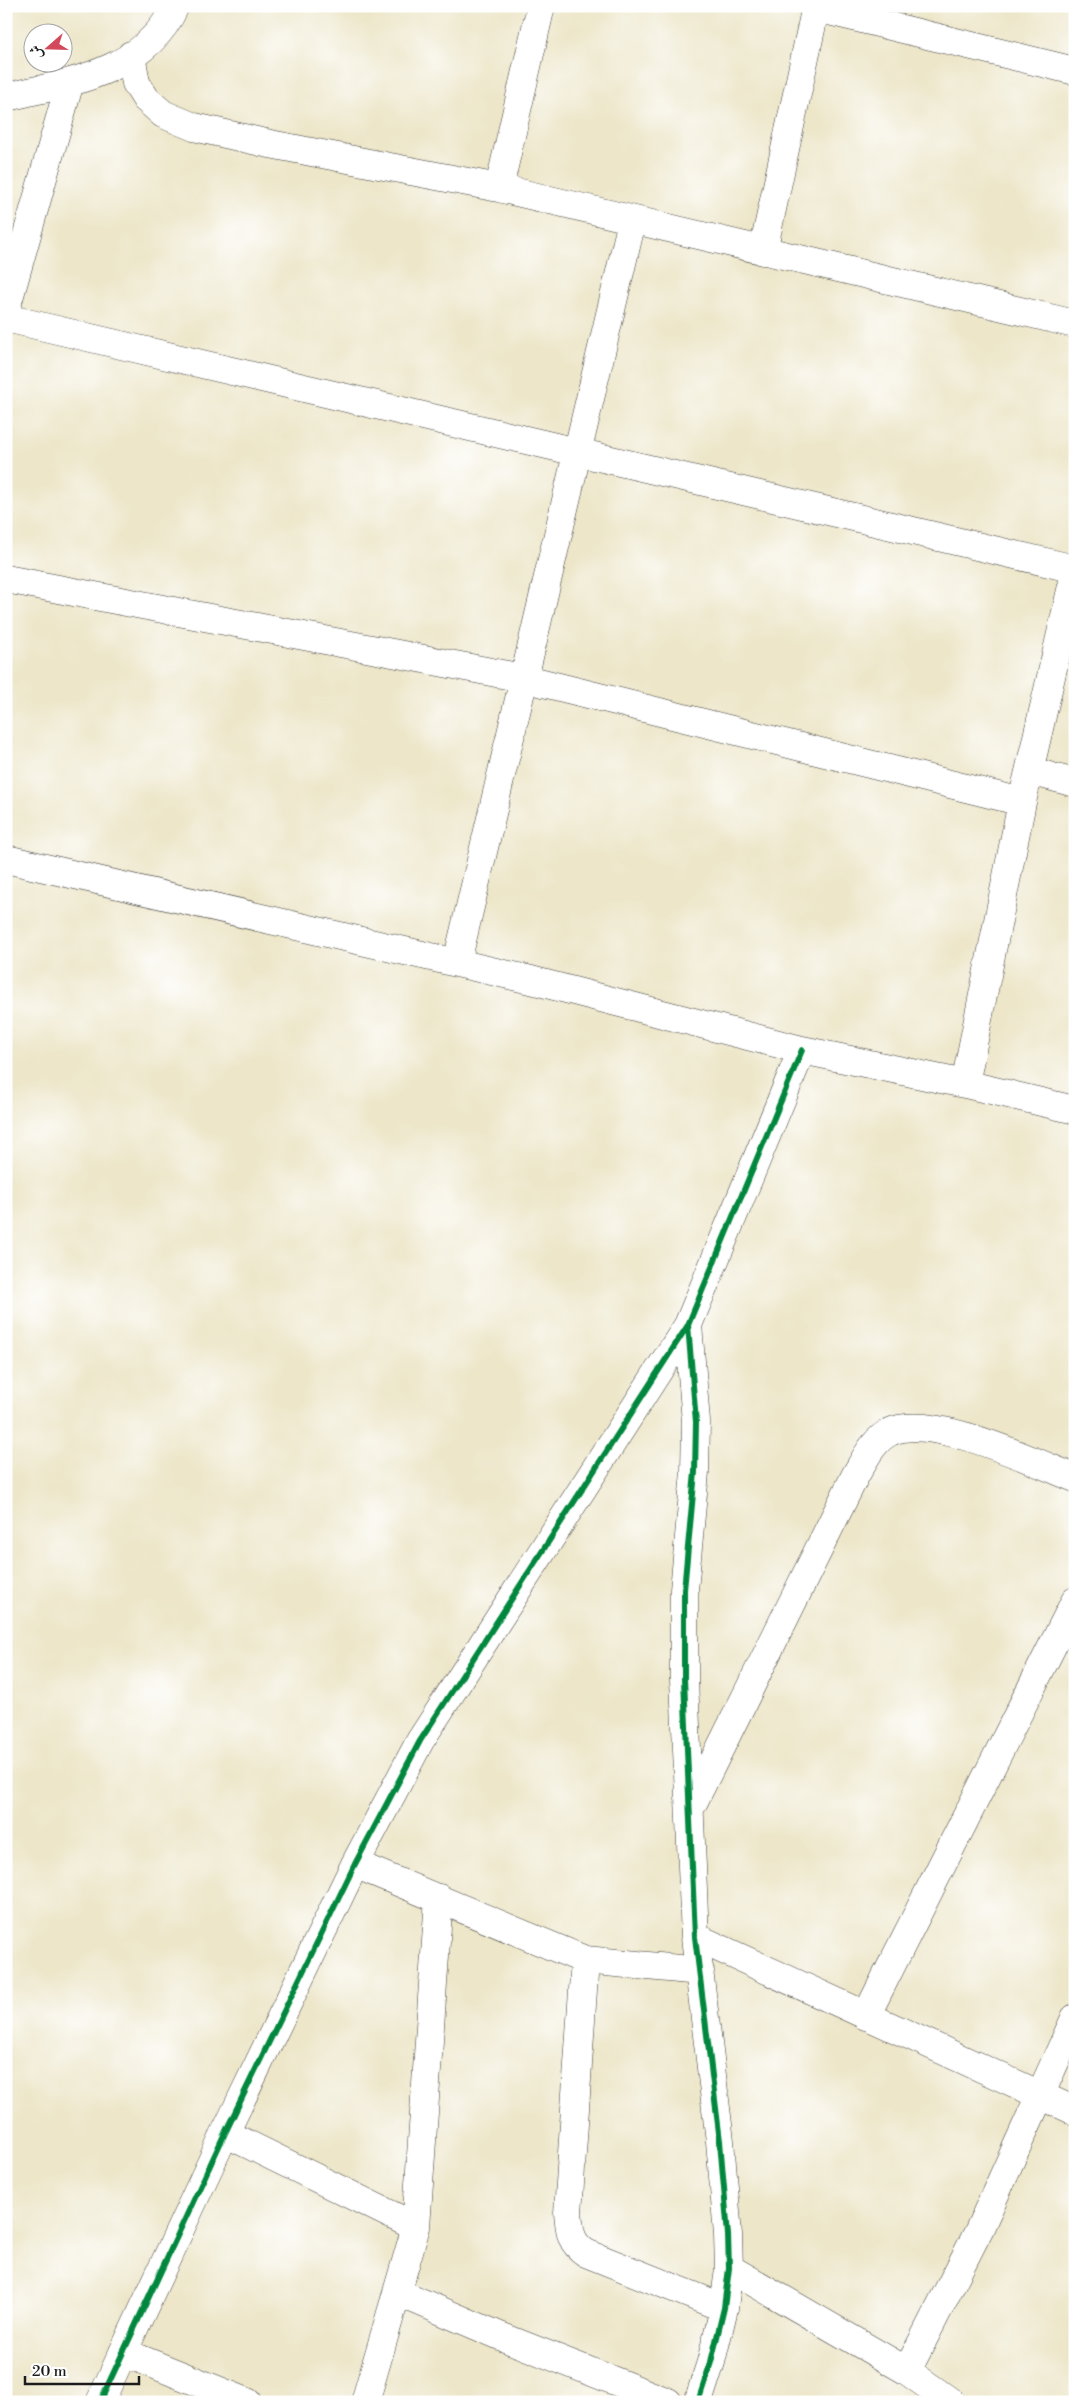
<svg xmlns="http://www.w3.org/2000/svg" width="1081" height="2408" font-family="'Libre Bodoni',Amiri,serif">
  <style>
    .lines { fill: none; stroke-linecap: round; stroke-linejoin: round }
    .minor-casing { stroke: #3b3a36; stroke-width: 29 }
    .minor { stroke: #fff; stroke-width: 28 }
    .cycleway-casing { stroke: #fff; stroke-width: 9 }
    .cycleway { stroke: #00873e; stroke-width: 6 }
  </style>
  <rect width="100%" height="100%" fill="#fff"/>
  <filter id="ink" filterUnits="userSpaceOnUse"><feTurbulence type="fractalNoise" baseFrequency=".02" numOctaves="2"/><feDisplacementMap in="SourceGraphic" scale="10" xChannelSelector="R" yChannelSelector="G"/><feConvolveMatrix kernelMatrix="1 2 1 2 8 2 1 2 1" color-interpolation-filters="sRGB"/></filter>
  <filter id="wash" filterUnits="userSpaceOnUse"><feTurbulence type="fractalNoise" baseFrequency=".0096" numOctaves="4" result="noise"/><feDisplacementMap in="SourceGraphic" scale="20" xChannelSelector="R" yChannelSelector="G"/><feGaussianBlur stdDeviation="1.12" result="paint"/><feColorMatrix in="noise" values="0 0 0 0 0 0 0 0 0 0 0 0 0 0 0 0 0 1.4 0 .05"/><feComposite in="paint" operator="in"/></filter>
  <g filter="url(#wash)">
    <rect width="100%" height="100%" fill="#ede6c9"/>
  </g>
  <g filter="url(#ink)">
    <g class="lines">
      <defs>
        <path id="minor" d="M816 8 1075 71
          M131 55 136 83 146 99 163 114 194 127 270 144 499 188 1075 324
          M6 97C68 83 146 72 175 6
          M499 188 541 6
          M763 251 816 6
          M6 309 70 82
          M6 318 1075 569
          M6 579 523 678 1022 802
          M1030 771 1075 783
          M6 859 531 980 802 1050 965 1084 1075 1110
          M457 962 632 221
          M965 1084 1022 802 1075 573
          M691 1807 855 1476C864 1461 873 1440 890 1432 930 1412 1034 1462 1075 1478
          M355 1864 585 1960 700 1971
          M695 1937 1075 2111
          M585 1960 568 2213C570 2232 570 2242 586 2253L724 2308
          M866 2016 1075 1601
          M225 2133 416 2227
          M729 2268 907 2371 951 2402
          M397 2292 500 2336 668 2402
          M123 2352 247 2402
          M907 2371 979 2230 1075 2018
          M100 2402 225 2133 355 1864 420 1741 688 1325
          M365 2402 416 2227 439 1898
          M698 2402 711 2362 724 2308 729 2268 728 2235 720 2141 695 1937 684 1679V1590L695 1472 696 1422 688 1325 802 1050"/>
      </defs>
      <use href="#minor" class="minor-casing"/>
      <use href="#minor" class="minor"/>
      <defs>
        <path id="cycleway" d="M100 2402 225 2133 355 1864 420 1741 688 1325
          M698 2402 711 2362 724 2308 729 2268 728 2235 720 2141 695 1937 684 1679V1590L695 1472 696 1422 688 1325 802 1050"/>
      </defs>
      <use href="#cycleway" class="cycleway-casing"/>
      <use href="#cycleway" class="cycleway"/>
    </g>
  </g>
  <rect width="1081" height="2408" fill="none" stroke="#fff" stroke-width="25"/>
  <g transform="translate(48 48) rotate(250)"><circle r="24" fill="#ffffff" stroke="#a4a4a4"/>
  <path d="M0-4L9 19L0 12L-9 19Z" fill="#d1495b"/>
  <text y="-8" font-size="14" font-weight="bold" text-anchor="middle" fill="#1c1c1c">ش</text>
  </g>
  <path d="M25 2376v8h114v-8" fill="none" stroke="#1c1c1c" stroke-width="2.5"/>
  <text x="32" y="2376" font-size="15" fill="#1c1c1c" stroke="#ffffff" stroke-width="4" paint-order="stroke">20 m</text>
</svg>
